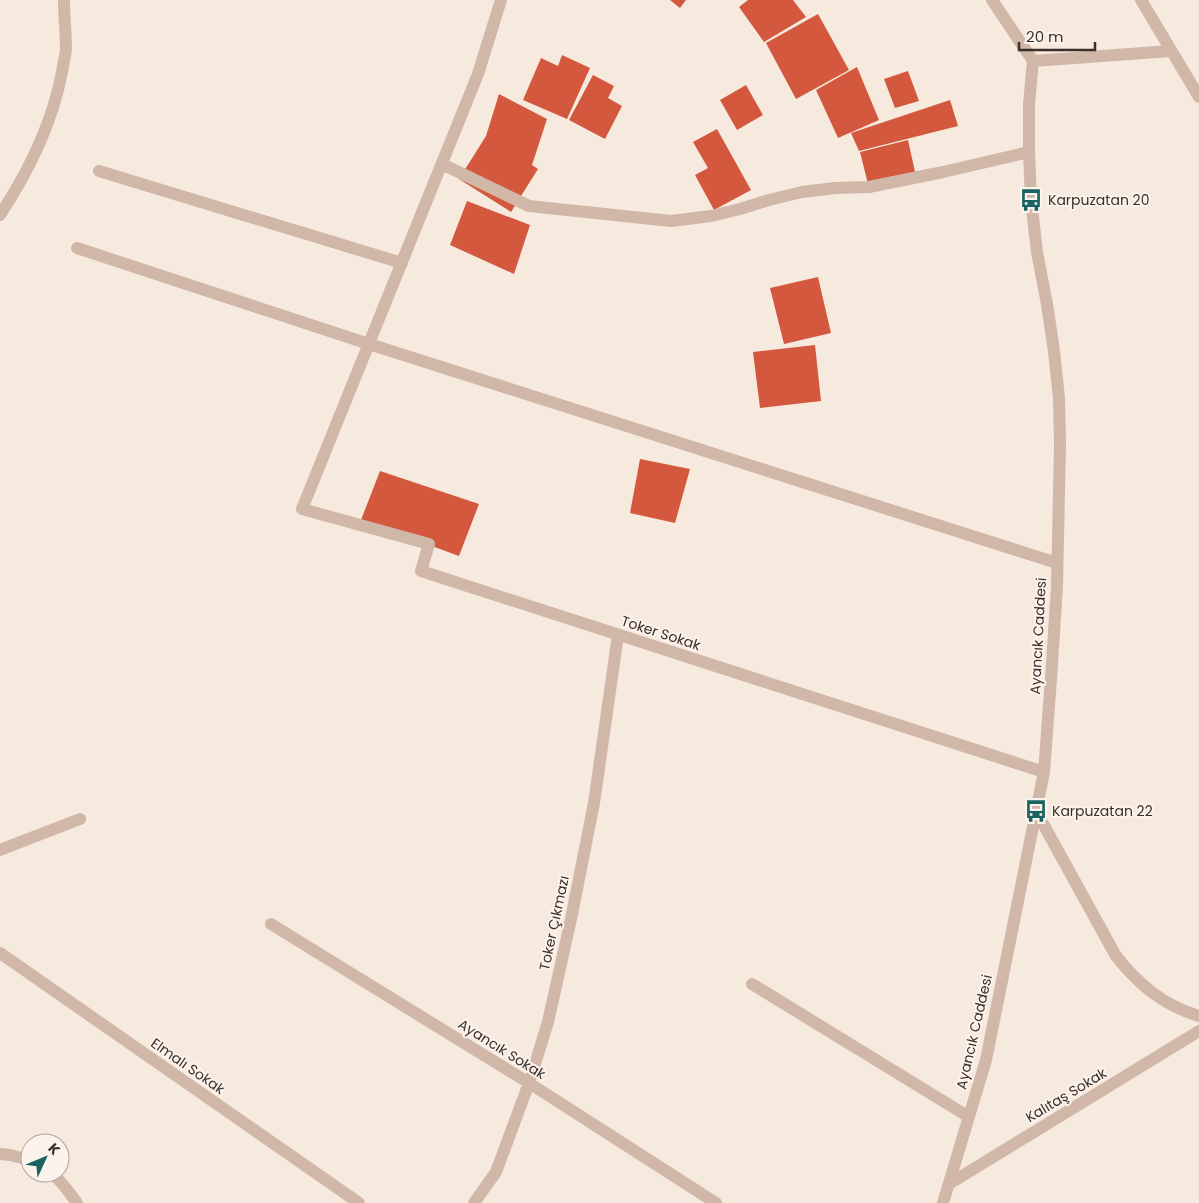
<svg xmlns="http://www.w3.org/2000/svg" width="1199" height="1203" font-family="Poppins,sans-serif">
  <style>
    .building { fill: #d4583e }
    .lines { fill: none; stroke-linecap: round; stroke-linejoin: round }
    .minor { stroke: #d0b7a8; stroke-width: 12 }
    .labels { text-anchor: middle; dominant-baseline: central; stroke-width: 4; stroke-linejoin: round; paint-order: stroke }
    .poi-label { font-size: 14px; fill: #3c2e29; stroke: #fcf3ec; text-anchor: start }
    .street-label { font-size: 14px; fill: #3c2e29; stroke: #fcf3ec }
  </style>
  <rect width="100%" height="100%" fill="#f6e9de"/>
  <path class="building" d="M670 0H686L680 8Z
    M748 0H793L806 17 764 42 739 7Z
    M818 14 849 70 796 99 766 43Z
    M562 55 590 68 567 119 523 100 541 58 558 66Z
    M857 67 879 120 838 138 816 90Z
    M908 71 919 101 895 108 884 79Z
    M593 75 614 86 608 98 622 106 605 139 569 120Z
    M746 85 763 115 737 130 720 100Z
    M499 94 547 119 532 165 538 169 511 212 459 179 486 136Z
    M950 100 958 126 859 151 851 133Z
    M717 129 751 190 714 210 695 175 708 168 693 142Z
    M908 140 917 181 870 192 860 152Z
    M467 201 530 225 514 274 450 245Z
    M818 277 831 333 784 344 770 288Z
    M815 345 821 401 760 408 753 352Z
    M640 459 690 469 675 523 630 513Z
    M380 471 479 504 459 556 361 520Z"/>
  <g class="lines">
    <path class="minor" d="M501 0 478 74 302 509 429 544 421 571 1044 772
      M992 0 1033 61
      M1141 0 1199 97
      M1033 61 1171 51
      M442 164 529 206 671 221 711 216 740 209 769 200 802 192 835 188 869 187 943 172 1029 152
      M99 171 402 263
      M0 215C29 171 52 125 62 72 63 65 65 57 66 50 66 33 64 16 64 0
      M77 248 369 344 1057 563
      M1036 811 1116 956C1139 985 1163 1005 1199 1016
      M0 850 80 819
      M271 924 529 1083 716 1203
      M0 953 359 1203
      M752 984 969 1117
      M0 1154 10 1155 30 1160
      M51 1173C62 1181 69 1192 77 1203
      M949 1184 1199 1031
      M474 1203 496 1172 529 1083 548 1022 571 919 594 803 618 635
      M943 1203 986 1060 1044 772 1051 679 1057 586 1060 445 1059 398 1054 351 1047 304 1037 252 1031 200 1029 152V104L1033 61"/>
  </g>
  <defs>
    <symbol id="bus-bare" viewBox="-9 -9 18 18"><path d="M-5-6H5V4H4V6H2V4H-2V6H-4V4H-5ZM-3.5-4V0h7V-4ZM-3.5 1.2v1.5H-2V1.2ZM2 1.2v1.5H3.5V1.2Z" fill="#196363" stroke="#fcf3ec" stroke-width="2.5" paint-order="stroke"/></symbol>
  </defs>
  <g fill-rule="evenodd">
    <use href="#bus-bare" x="1015" y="184" width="32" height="32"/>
    <use href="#bus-bare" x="1020" y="795" width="32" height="32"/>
  </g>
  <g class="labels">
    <g class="poi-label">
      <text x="1048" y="200">Karpuzatan 20</text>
      <text x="1052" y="811">Karpuzatan 22</text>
    </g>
    <g class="street-label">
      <text transform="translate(661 633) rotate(18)">Toker Sokak</text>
      <text transform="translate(1038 636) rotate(-87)">Ayancık Caddesi</text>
      <text transform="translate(554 923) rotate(-78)">Toker Çıkmazı</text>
      <text transform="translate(974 1032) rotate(-77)">Ayancık Caddesi</text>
      <text transform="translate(502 1049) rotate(32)">Ayancık Sokak</text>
      <text transform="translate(188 1066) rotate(35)">Elmalı Sokak</text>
      <text transform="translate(1066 1095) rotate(-31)">Kalıtaş Sokak</text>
    </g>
  </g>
  <g transform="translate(45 1158) rotate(46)"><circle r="24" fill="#fcf3ec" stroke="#afa49e"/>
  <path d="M0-4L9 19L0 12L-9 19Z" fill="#196363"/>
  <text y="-8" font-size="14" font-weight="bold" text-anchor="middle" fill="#3c2e29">K</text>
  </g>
  <path d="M1019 42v8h76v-8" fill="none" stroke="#3c2e29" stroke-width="2.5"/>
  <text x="1026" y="42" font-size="15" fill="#3c2e29" stroke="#fcf3ec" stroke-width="4" paint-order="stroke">20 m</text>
</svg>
